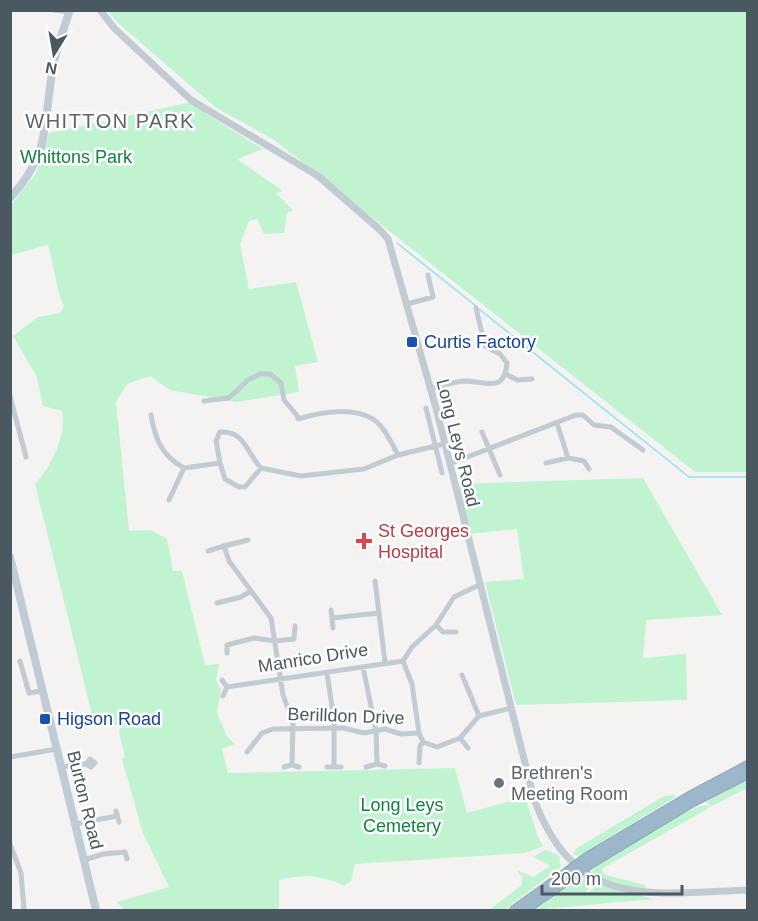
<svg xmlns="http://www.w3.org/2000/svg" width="758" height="921" font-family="Helvetica,sans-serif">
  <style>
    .green { fill: #c0f3d0 }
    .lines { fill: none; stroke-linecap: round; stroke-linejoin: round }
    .stream { stroke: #8be5f2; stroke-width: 1.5 }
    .trunk-casing { stroke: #7394af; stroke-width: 10 }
    .minor { stroke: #c0cbd2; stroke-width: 5 }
    .tertiary { stroke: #c0cbd2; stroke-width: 7 }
    .secondary { stroke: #bfccd6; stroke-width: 8 }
    .trunk { stroke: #9cb6ca; stroke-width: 9 }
    .trunk-bridge-casing { stroke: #7394af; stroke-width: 10; stroke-linecap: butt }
    .trunk-bridge { stroke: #9cb6ca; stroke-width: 9 }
    .transit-dot { fill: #1a4fb4; stroke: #fff; stroke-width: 2 }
    .health-dot { fill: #e0444e; stroke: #fff; stroke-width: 2 }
    .worship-dot { fill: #6b7280; stroke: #fff; stroke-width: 2 }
    .labels { text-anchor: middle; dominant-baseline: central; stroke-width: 5; stroke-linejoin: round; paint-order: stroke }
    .park-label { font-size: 18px; fill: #128341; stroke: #fff }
    .transit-label { font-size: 18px; fill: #164399; stroke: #fff; text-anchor: start }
    .street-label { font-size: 18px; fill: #495861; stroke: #fff }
    .health-label { font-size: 18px; fill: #be3a42; stroke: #fff; text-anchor: start }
    .worship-label { font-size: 18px; fill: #5b616d; stroke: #fff; text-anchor: start }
    .neighbourhood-label { font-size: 20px; letter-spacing: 1.5px; fill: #5e6368; stroke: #fff }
  </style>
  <rect width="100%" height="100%" fill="#f5f2f2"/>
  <path class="green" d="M108 11H747V472H695L274 140 215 107 118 23Z
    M192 102 208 115 263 149 237 159 283 191 276 193 293 210 287 213 284 233 264 234 257 219 249 221 240 244 249 289 296 282 318 362 295 366 299 392 236 402 170 390 150 376 127 384 116 402 129 531 151 530 167 539 173 571H182L205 665 219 664 216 680 221 690 217 712 226 735 235 744 222 749 228 773 455 768 467 813 525 797 538 837 543 846 525 853 355 864 351 881 344 886C322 875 303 874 279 880V910H124L117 902 169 887 143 833 122 759 125 757 119 732 121 725 95 727 35 484C51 468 67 434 62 411L43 406 37 377 13 336 38 317 60 313 64 306C56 288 54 266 48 245L11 255V205L36 173 49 133Z
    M643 478 722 615 646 620 643 658 686 654 687 700 516 705 485 582 524 579 517 529 468 534 457 484Z
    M747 780V788L710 807 707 801Z
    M676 795 674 798 579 856 573 854 577 848 664 796Z
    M708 805 709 808 603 868 602 872 606 875 645 885 647 890 618 886 591 874 594 868C621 850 677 809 708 805Z
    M545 850 559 855 561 867 504 910H489L522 885V877L517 870 533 877 550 866 533 857Z
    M584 875 592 880 586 892H590L595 886 603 885 653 899 534 910Z"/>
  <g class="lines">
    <path class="stream" d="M397 243 476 306
      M479 309 689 477H748"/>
    <defs>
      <path id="trunk" d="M587 857 688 797 748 765
        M592 863 691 803 748 774
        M514 910 567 872
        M525 910 571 878"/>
    </defs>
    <use href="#trunk" class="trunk-casing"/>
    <path class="minor" d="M54 10 70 12
      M407 304 433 297 428 275
      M506 374 517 380 532 379
      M429 389C441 386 455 381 467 381 487 382 504 393 507 363L500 354 485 346 476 308
      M10 396 26 457
      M204 401 229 398 248 380 260 374H270L281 383 284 400 299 418
      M426 408 442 473
      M151 415C155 439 162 456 184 468
      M298 419C321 412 351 406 373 419 384 426 392 444 398 455
      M482 432 500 475
      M568 458 584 461 589 469
      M220 463 216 441 220 432C245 430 247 454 261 468
      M546 463 568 458 557 423
      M449 464 576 415H583L594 425 611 427 643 450
      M169 500 184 468 220 463 225 479 239 487H245L261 468 301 476 364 469 398 455 444 444
      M224 546 248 540
      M208 551 224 546 229 561 271 618 283 695 293 722 292 765
      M375 581 385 662
      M479 585 454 597 436 625 412 647 403 661 412 684 419 733 423 742 437 747 460 738 479 716 511 708
      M217 603 241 597 251 591
      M331 610 333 628
      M332 618 379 613
      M436 625 443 632H456
      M227 653V645L254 638 275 641 294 639 295 626
      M20 661 29 693 41 691
      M363 667 376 731 377 764
      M327 673 334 720V765
      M462 675 479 716
      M222 680 227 687 223 696
      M227 687 403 661
      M460 738 468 748
      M247 752 262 733 273 729 343 728 364 733 385 729 401 734 419 733
      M10 757 57 749
      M419 763 420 746 423 742
      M60 767 86 764 90 759 95 763 91 767 86 764
      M284 767 292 765 299 767
      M327 767H341
      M366 767 377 764 385 766
      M116 811 119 822
      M75 824 117 816
      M10 844 21 873 24 910
      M84 860 103 854 125 852 127 859"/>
    <path class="tertiary" d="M100 10 115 29 191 100 318 176 379 229 388 239 436 408 534 799C575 910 650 894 748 890"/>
    <path class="secondary" d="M10 198C51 153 43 127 52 73 55 51 63 31 70 10
      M10 557 96 910"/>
    <use href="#trunk" class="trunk"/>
    <defs>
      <path id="trunk-bridge" d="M567 872 587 857
        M571 878 592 863"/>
    </defs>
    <use href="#trunk-bridge" class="trunk-bridge-casing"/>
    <use href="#trunk-bridge" class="trunk-bridge"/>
  </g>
  <g class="transit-dot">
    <rect x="406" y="336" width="12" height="12" rx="3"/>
    <rect x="39" y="713" width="12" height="12" rx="3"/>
  </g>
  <path class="health-dot" d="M361 532h6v6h6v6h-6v6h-6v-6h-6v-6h6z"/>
  <circle class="worship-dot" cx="499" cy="783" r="6"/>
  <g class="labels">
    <g class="park-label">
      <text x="76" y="157">Whittons Park</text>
      <text x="402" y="805">Long Leys<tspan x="402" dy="21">Cemetery</tspan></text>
    </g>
    <g class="transit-label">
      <text x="424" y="342">Curtis Factory</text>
      <text x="57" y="719">Higson Road</text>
    </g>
    <g class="street-label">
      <text transform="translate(458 443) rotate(76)">Long Leys Road</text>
      <text transform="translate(313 658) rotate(-9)">Manrico Drive</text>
      <text transform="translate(346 716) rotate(2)">Berilldon Drive</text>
      <text transform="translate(85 800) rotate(76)">Burton Road</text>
    </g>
    <g class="health-label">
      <text x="378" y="531">St Georges<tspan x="378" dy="21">Hospital</tspan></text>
    </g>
    <g class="worship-label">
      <text x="511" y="773">Brethren's<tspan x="511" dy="21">Meeting Room</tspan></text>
    </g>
    <g class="neighbourhood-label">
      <text x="110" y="121">WHITTON PARK</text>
    </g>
  </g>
  <rect width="758" height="921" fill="none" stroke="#495861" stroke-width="24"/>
  <g transform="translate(54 54) rotate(191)" stroke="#ffffff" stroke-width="4.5" paint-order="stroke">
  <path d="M0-4.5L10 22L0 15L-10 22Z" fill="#495861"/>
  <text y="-9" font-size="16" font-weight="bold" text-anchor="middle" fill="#495861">N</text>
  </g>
  <path d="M542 885v9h140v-9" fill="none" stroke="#495861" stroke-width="3"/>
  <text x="551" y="885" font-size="18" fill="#495861" stroke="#ffffff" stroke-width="4.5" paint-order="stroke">200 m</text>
</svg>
